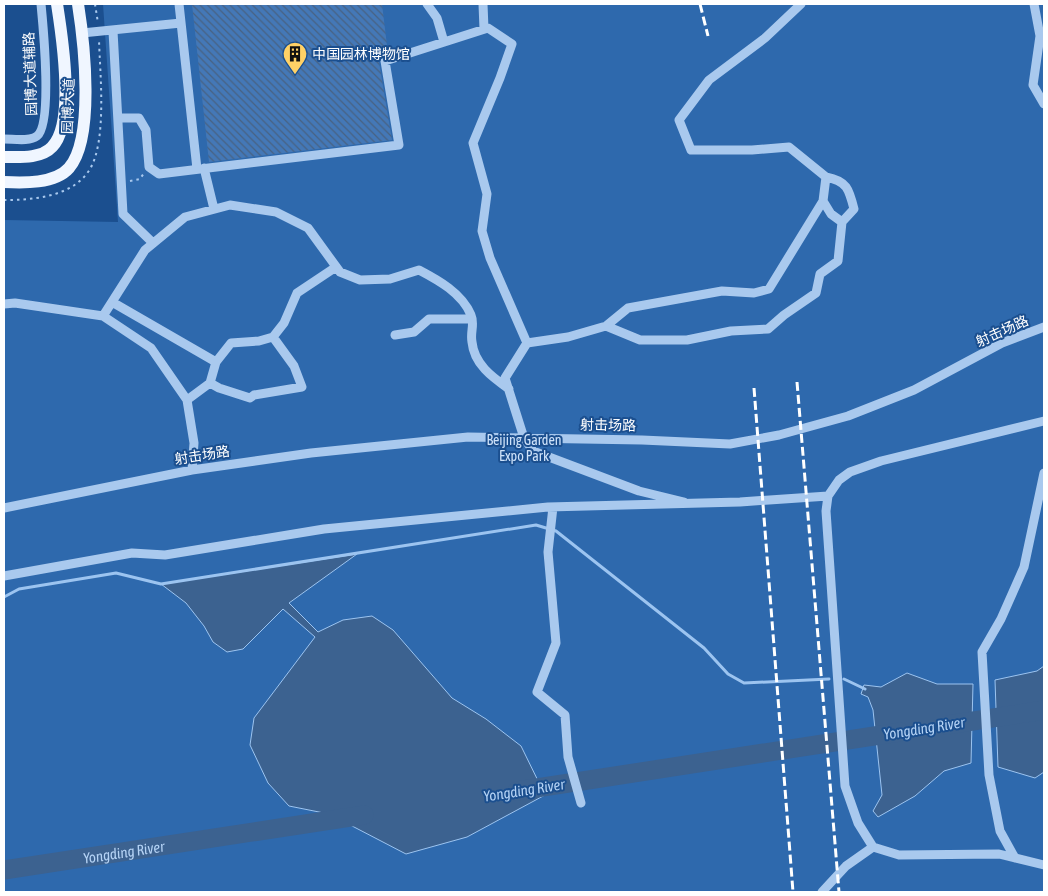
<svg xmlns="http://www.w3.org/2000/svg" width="1048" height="896" font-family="'Asap Condensed','Noto Sans SC',sans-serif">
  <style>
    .green { fill: #2e69ad }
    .water { fill: #3c6290; stroke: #9cc4f0 }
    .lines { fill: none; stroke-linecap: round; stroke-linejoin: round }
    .stream { stroke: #9cc4f0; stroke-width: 3 }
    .river { stroke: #3c6290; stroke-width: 19 }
    .building { fill: url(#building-back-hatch) }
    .path { stroke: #a9c9ee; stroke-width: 2; stroke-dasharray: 2.5 4; stroke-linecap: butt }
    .minor { stroke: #a9c9ee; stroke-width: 9 }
    .major { stroke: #f0f6ff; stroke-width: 12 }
    .rail { stroke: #fff; stroke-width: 3; stroke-dasharray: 9 4; stroke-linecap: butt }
    .labels { text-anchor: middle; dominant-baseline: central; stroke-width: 4; stroke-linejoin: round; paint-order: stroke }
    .poi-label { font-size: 14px; fill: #fff; stroke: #1b4f8f; text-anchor: start }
    .street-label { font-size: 14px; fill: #fff; stroke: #1b4f8f }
    .park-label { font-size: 14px; fill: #cfe3fa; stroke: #1b4f8f }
    .water-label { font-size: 15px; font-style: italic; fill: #b5d3f5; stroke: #1b4f8f }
  </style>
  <defs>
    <pattern id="building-back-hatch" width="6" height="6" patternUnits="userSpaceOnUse" patternTransform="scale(1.25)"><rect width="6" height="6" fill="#4478b7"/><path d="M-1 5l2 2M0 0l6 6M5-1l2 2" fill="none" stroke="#486282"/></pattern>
  </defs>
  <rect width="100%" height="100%" fill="#1b4f8f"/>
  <path class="green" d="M103 4H1044V892H4V220L118 222Z"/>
  <path class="water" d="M357 554 289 603 318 632 343 620 372 616 393 630 452 698 486 719 521 746 545 795 467 837 406 854 329 814 289 806 268 783 250 745 254 718 315 637 283 609 243 649 227 652 213 642 204 626 186 603 161 584Z
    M1044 666V772L1035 778 998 767 995 680 1037 671Z
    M907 673 937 684H973L971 763 944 771 915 796 878 817 873 811 882 795 873 710 868 697 861 694 864 685 881 687Z"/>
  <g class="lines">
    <path class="stream" d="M4 597 19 589 116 573 161 584 536 525 556 531 704 648 728 674 744 683 829 679
      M844 679 865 689"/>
    <g class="river">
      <path d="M947 725 1044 710"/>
      <path d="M517 791 900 732"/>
      <path id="s1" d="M4 870 364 815"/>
    </g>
  </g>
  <path class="building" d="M192 4H382L388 54 381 56 379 62 392 140 209 162Z"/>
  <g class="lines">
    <path class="path" d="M95 4 98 23
      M130 181 140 179 144 173
      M4 200C33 200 73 197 90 169 107 140 100 74 99 40"/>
    <path class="minor" d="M179 4 197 169
      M427 4 437 18 444 42
      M483 4 484 29
      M1034 4 1040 36 1033 85 1044 104
      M113 31 123 214 153 243
      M82 33 181 23
      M118 118H139L146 130 149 167 159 174 399 145 385 61 488 28 512 44 500 78 473 143 487 194 482 231 490 258 527 343 505 378 524 438 533 451 639 491 684 502
      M4 139C14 139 29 142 37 136 53 124 43 25 41 4
      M204 168 214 209
      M823 201 831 214 842 222
      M112 302 216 362 210 383 187 400
      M4 304 15 303 103 316 151 348 187 400 194 443 192 470
      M103 316 145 250 185 217 230 205 276 212 308 228 340 272 360 280 390 279 419 270C438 280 462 293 471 315 475 324 470 332 472 342 474 364 492 377 509 389
      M606 326 640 340H687L731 331 768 329 784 315 816 293 820 274 838 261 842 222 854 209C849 189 847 181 826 177
      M395 335 414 332 429 319H472
      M527 343 568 337 606 326 628 308 722 291 754 293 769 289 823 201 826 177 789 147 752 150H691L679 120 709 80 765 38 801 4
      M216 362 231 343 259 341 273 337 284 323 297 293 336 267
      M210 383 219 388 250 398 254 395 302 387 294 366 273 337
      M828 496 826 511 845 786 858 823 873 847
      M553 507 548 552 556 643 537 692 565 715 568 757 581 803
      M4 508 192 470 311 453 468 437 642 440 730 444 779 435 848 416 914 390 1002 343 1044 327
      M4 576 132 553 165 555 324 529 548 507 740 502 828 496 839 480 850 472 881 461 1044 421
      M1015 858 1000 831 989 775 982 652 1001 619 1024 567 1044 473
      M822 892 846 866 873 847 899 855 999 854 1044 865"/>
    <path class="major" d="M4 157C18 157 41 159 52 147 76 123 62 36 57 4
      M4 182C23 183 55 184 69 168 95 138 84 42 78 4"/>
    <path class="rail" d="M700 4 708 36
      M797 382 839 892
      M754 388 793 892"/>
  </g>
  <defs>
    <symbol id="building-pin" viewBox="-11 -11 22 30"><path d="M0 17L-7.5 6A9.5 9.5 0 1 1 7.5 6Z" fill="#ffd166" stroke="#1b4f8f"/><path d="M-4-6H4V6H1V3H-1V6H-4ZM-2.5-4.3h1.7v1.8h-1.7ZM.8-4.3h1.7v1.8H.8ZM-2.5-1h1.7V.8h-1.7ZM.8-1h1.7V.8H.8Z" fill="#111"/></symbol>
  </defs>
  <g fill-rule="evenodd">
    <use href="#building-pin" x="281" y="40" width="28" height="38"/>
  </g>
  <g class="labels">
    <g class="poi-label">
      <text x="312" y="54">中国园林博物馆</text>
    </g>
    <g class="street-label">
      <text transform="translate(30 74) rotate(-92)">园博大道辅路</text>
      <text transform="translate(68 106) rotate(-88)">园博大道</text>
      <text transform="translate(1002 331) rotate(-24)">射击场路</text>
      <text transform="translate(608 425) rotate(1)">射击场路</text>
      <text transform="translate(202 455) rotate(-9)">射击场路</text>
    </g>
    <g class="park-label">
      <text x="524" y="440">Beijing Garden<tspan x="524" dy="16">Expo Park</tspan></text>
    </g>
    <g class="water-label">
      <text transform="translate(924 728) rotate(-9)">Yongding River</text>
      <text transform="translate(524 790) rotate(-9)">Yongding River</text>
      <text stroke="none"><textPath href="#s1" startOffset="121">Yongding River</textPath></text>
    </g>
  </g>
  <rect width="1048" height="896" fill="none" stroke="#ffffff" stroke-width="10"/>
</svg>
